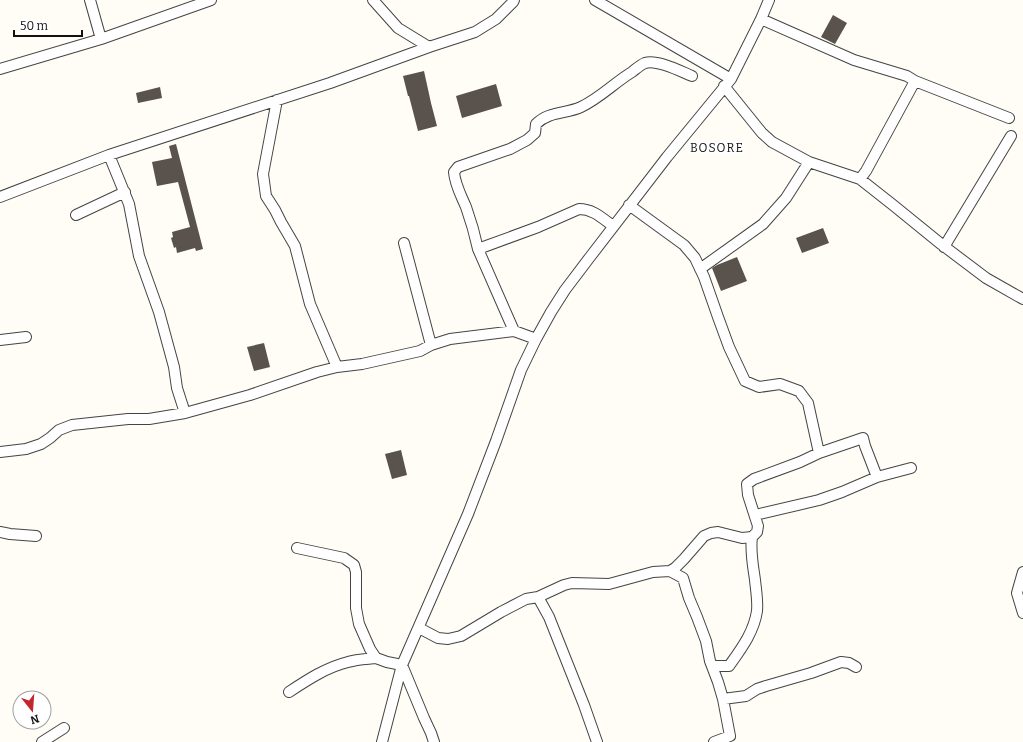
<svg xmlns="http://www.w3.org/2000/svg" width="1023" height="742" font-family="Bitter,serif">
  <style>
    .building { fill: #5a524d }
    .lines { fill: none; stroke-linecap: round; stroke-linejoin: round }
    .minor-casing { stroke: #444; stroke-width: 12 }
    .minor { stroke: #fff; stroke-width: 10 }
    .labels { text-anchor: middle; dominant-baseline: central; stroke-width: 4; stroke-linejoin: round; paint-order: stroke }
    .quarter-label { font-size: 12px; letter-spacing: 1px; fill: #111; stroke: #fff }
  </style>
  <rect width="100%" height="100%" fill="#fffdf5"/>
  <path class="building" d="M833 15 847 23 835 44 821 37Z
    M424 71 431 103 437 126 418 131 409 96H408L403 76Z
    M496 84 502 106 462 118 456 96Z
    M160 87 162 98 138 103 136 93Z
    M176 144 203 249 196 251 195 248 177 253 176 247 174 248 171 238 173 237 172 232 190 227 178 182 157 186 152 162 172 158 169 146Z
    M823 228 829 243 802 253 796 238Z
    M737 257 747 281 721 291 712 268 717 265Z
    M264 343 270 367 254 371 247 347Z
    M401 450 407 475 392 479 385 454Z"/>
  <g class="lines">
    <defs>
      <path id="minor" d="M90 0 101 39
        M373 0 398 28 429 47
        M595 0 731 79
        M761 19 854 60 907 76 915 81 1009 118
        M0 69 101 39 211 0
        M724 86 762 133 772 142 809 162 860 179 893 205 941 244 986 278 1023 299
        M277 100 263 174 266 196 275 210 281 222 295 246 310 304 337 367
        M109 155 129 204 139 256 159 312 174 367 177 388 185 413 250 395 317 372 337 367 362 364 420 351 431 345 450 339 514 331 536 339
        M860 179 866 171 915 81
        M0 197 109 155 330 83 429 47 475 32 496 19 513 2 514 0
        M629 205 684 245 695 258 704 277 718 317 729 347 745 381 759 387 780 384 799 391 808 403 819 453
        M76 215 125 192
        M404 243 431 345
        M944 247 1011 136
        M478 249C475 235 471 221 466 207 461 195 455 185 454 172L458 167 510 149 527 140 535 133 536 124C549 111 566 114 581 107 600 98 614 83 632 72 636 69 640 65 645 63 657 59 680 71 692 76
        M700 269 763 224 786 198 809 162
        M514 331 478 249 538 227 579 209C593 209 602 218 613 226
        M0 340 26 337
        M0 452 26 449 41 444 50 438 59 430 72 425 128 419H149L185 413
        M755 515 819 500 842 492 877 477 911 468
        M0 532 10 534 36 536
        M297 548 344 558 354 565 356 572V608L359 624 370 649 376 658 387 662 402 665 424 718 431 733 434 742
        M670 571 675 568 684 559 704 536 711 533 718 532 742 538 752 537 757 532 758 526 748 495 747 484 754 479 800 462 819 453 863 438 865 446 877 477
        M1023 572 1017 593 1023 613
        M538 597 564 585 572 583 609 584 653 572 670 571 683 578 689 598 697 617 706 641 710 661 718 682 723 699 730 736 714 742
        M419 628 438 638 448 639 461 636 501 612 526 599 538 597 549 617 584 705 597 742
        M712 666H729C741 649 754 632 757 611 758 601 756 590 755 580 753 565 750 552 752 537
        M289 692C307 680 327 667 348 662 357 659 367 659 376 658
        M723 699 746 696 757 689 766 686 811 673 841 662 849 663 856 667
        M42 742 64 728
        M382 742 402 665 468 514 496 441 521 370 536 339 551 312 565 290 590 257 667 157 731 79 761 19 769 0"/>
    </defs>
    <use href="#minor" class="minor-casing"/>
    <use href="#minor" class="minor"/>
  </g>
  <g class="labels">
    <g class="quarter-label">
      <text x="717" y="148">BOSORE</text>
    </g>
  </g>
  <g transform="translate(32 710) rotate(163)"><circle r="19" fill="#ffffff" stroke="#a0a0a0"/>
  <path d="M0-3L7 15L0 10L-7 15Z" fill="#c4262e"/>
  <text y="-6" font-size="11" font-weight="bold" text-anchor="middle" fill="#111111">N</text>
  </g>
  <path d="M14 30v6h68v-6" fill="none" stroke="#111111" stroke-width="2"/>
  <text x="20" y="30" font-size="12" fill="#111111" stroke="#ffffff" stroke-width="3" paint-order="stroke">50 m</text>
</svg>
